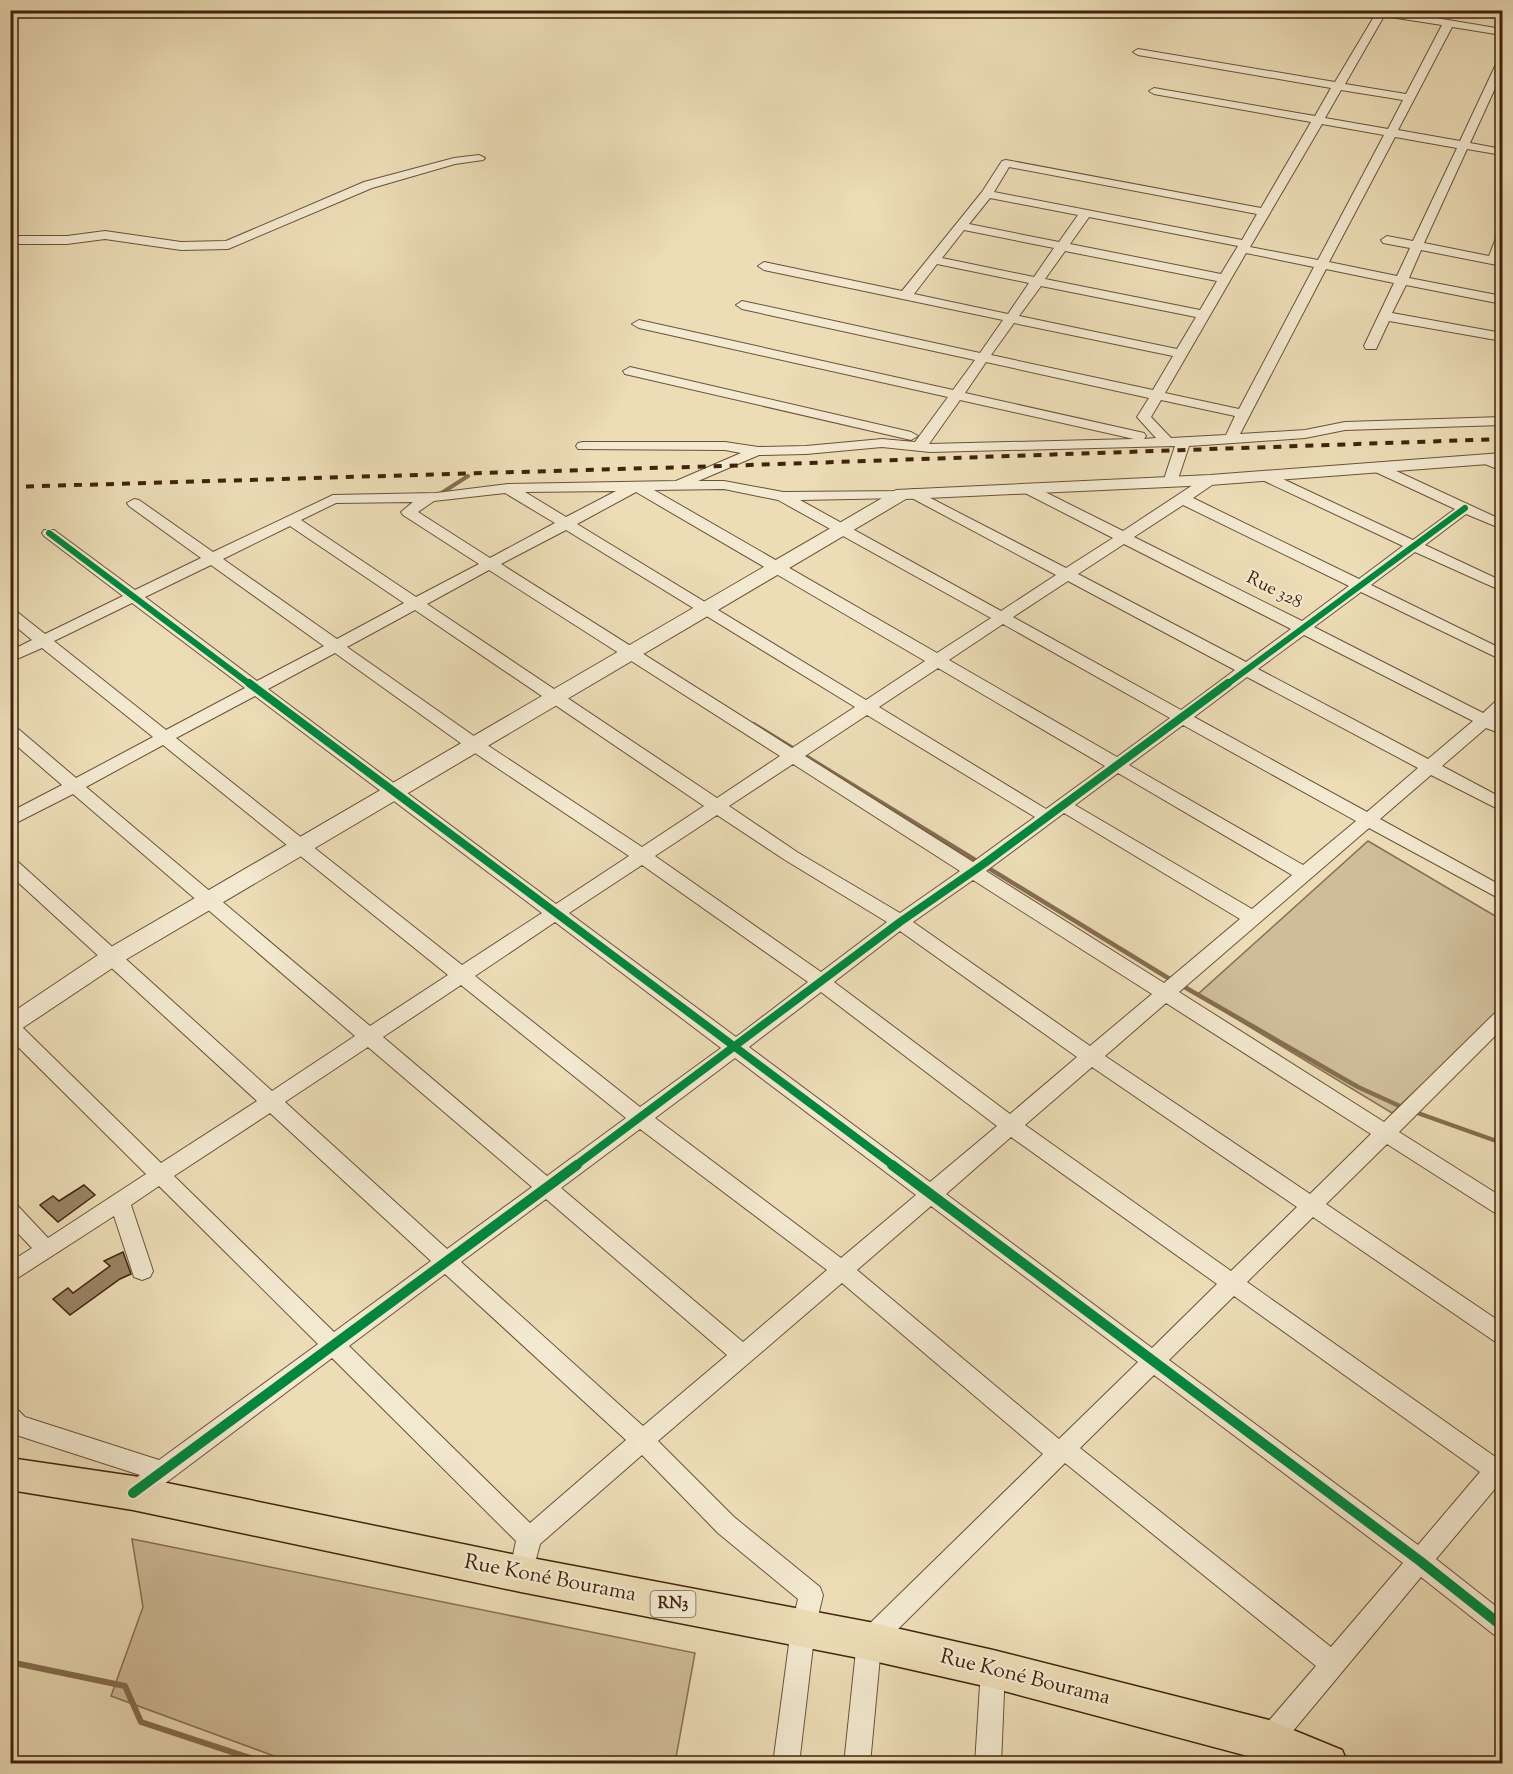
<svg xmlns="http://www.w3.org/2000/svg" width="1513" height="1774" font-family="'Sorts Mill Goudy',serif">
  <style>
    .green { fill: #cfbd9a; stroke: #887054; stroke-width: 1.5 }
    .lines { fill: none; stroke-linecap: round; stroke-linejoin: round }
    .stream-far2 { stroke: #856d50; stroke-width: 4 }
    .stream-far1 { stroke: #856d50; stroke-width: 4.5 }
    .stream { stroke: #856d50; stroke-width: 6 }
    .building { fill: #9a8465; stroke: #41230d; stroke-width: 1.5 }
    .minor-casing { stroke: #6c5238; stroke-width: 2 }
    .tertiary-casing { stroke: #6c5238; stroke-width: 2 }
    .trunk-casing { stroke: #41230d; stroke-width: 3 }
    .minor { fill: #f3e9d0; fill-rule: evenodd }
    .tertiary { fill: #f3e9d0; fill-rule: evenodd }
    .trunk { fill: #ecddb7; fill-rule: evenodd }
    .rail { stroke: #41230d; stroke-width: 4; stroke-dasharray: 8 8; stroke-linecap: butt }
    .cycleway-far2-casing { stroke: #f3e9d0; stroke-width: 9 }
    .cycleway-far1-casing { stroke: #f3e9d0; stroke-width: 11 }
    .cycleway-casing { stroke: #f3e9d0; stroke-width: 14 }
    .cycleway-far2 { stroke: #00873e; stroke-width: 6 }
    .cycleway-far1 { stroke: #00873e; stroke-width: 8 }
    .cycleway { stroke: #00873e; stroke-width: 10 }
    .labels { text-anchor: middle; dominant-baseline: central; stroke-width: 4.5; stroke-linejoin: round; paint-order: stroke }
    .shield { fill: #f3e9d0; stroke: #765e48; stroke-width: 1.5 }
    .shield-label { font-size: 16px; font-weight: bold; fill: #41230d }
    .street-label { font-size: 18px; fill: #41230d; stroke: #f3e9d0 }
    .near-street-label { font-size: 21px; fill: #41230d; stroke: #f3e9d0 }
  </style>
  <rect width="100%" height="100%" fill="#ecddb7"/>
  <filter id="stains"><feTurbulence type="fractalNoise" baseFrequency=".00333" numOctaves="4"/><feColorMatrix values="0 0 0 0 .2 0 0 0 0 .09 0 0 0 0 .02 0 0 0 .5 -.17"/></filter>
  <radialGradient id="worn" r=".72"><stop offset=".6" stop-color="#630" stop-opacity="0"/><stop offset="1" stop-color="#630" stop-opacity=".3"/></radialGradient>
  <path class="green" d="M1368 841 1502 920V1009L1392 1113 1197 995Z
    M132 1539 695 1653 675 1763H293L111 1696 143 1607Z"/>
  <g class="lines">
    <path class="stream-far2" d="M440 494 468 476"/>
    <path class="stream-far1" d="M753 724 1173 981
      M1181 985 1358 1087 1404 1108
      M1412 1111 1502 1143"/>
    <path class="stream" d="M10 1662 125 1686 141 1722 268 1764"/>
  </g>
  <path class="building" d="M84 1185 95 1195 58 1222 40 1205 53 1196 59 1201Z
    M123 1252 131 1274 120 1279 70 1315 53 1299 68 1288 73 1293 110 1266 104 1261Z"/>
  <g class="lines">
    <defs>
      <path id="minor" d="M1361 10H1388L1502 29V35L1452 27 1398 130 1460 141 1497 62 1502 59V73L1470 143 1502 149V155L1467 149 1424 243 1489 256 1496 238 1502 234 1500 258H1502V266L1421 250 1409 278 1502 296V304L1406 285 1392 313 1502 333V341L1389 321 1376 349H1366L1364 346 1394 283 1326 269 1240 434 1305 430 1345 422 1502 417V425L1345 430 1305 438 1189 446 1177 482 1170 486 1163 482 1175 446 930 452 882 447 806 454 759 455 698 481H724L783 492 907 491 913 489 1066 568 1113 538 1023 492 1021 489 1023 486H1033L1123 531 1205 477H1215L1217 480 1215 483 1193 498 1359 579 1403 546 1258 478 1256 475 1258 472H1268L1413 540 1455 509 1369 469 1367 466 1369 463H1379L1502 520V529L1466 514 1425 545 1502 581V591L1415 552 1371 585 1502 649V660L1361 592 1314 627 1483 713 1496 701 1502 700V713L1496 719 1502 723V734L1486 728 1442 766 1502 798V811L1431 775 1380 819 1502 886V900L1369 828 1179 992 1384 1122 1495 1013 1502 1011V1029L1399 1132 1502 1197V1215L1495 1213 1387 1144 1326 1204 1502 1323V1343L1494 1341 1313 1217 1247 1282 1494 1456 1502 1453V1485L1499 1484 1436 1559 1502 1611V1637L1493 1634 1421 1577 1278 1749 1269 1753 1260 1749 1256 1740 1260 1731 1316 1666 1065 1463 881 1646 870 1764H844L857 1641 860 1633 1043 1454 842 1283 658 1441 734 1517 820 1587 823 1595 815 1629 799 1764H773L791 1629 798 1599 718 1533 642 1455 540 1544 530 1582 521 1585 512 1582 509 1574 516 1541 332 1358 171 1479 141 1500 133 1504 125 1500 121 1493 125 1486 140 1475 10 1433V1407L18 1410 25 1417 159 1460 318 1344 159 1186 131 1205 153 1271 150 1277 142 1280 134 1277 114 1216 10 1283V1262L32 1248 10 1225V1203L17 1205 48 1238 146 1174 10 1039V1020L17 1022 161 1163 257 1101 10 875V858L16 860 272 1091 355 1036 73 794 10 826V812L62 785 10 740V726L16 727 76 778 153 737 42 648 10 662V651L32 640 10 622V609L16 611 45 634 123 596 44 536 42 533 44 530H54L135 590 201 558 129 506 127 503 134 499 139 500 213 552 333 495 436 493 508 484 676 481 741 453 725 450 578 449 576 446 578 443 583 442H725L758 447 806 446 882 439 915 442 948 397 639 328 632 324 639 320 953 390 975 360 742 309 736 305 742 301 980 353 1003 320 764 270 758 266 764 262 902 291 982 192 1002 161 1006 160 1261 208 1311 122 1154 94 1149 91 1154 88 1315 116 1331 88 1138 55 1133 52 1138 49 1335 82 1375 15ZM1384 16 1442 25 1406 94 1345 84ZM1341 90 1403 100 1388 129 1325 118ZM1322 124 1384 135 1318 260 1250 247ZM1395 137 1457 148 1413 241 1387 236 1381 240 1383 243 1410 248 1397 276 1329 262ZM1009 167 1257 214 1242 240 994 192ZM990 198 1078 215 1059 242 969 224ZM1089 217 1238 246 1221 274 1070 244ZM964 230 1054 248 1034 277 942 258ZM1065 251 1217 281 1200 310 1045 279ZM1246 253 1314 267 1239 409 1165 393ZM937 264 1029 283 1008 314 914 294ZM1041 286 1196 317 1177 349 1019 316ZM1014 323 1173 356 1153 390 991 355ZM986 362 1149 398 1137 417 1156 438 1144 439 1146 436 1144 433 965 393ZM960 400 1134 439 929 444ZM1161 400 1235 416 1226 435 1171 438 1151 417ZM724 489 778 500 991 618 937 653 654 490ZM616 491 566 517 525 492ZM636 492 925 661 866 700 577 524ZM505 493 555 523 490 558 418 512 434 501ZM908 496 1056 575 1001 611 800 500 902 498ZM413 502 401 512 403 515 479 564 416 597 301 520 336 503ZM1183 505 1349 586 1302 621 1134 537ZM290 526 404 603 337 639 223 559ZM566 530 855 707 792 748 501 564ZM1124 544 1291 629 1246 662 1078 574ZM211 565 324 646 257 681 145 597ZM489 570 780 756 717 798 427 604ZM1068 581 1235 670 1181 710 1013 617ZM132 603 245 688 166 730 54 641ZM415 610 704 806 642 847 481 741 347 647ZM1003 624 1170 718 1117 757 949 660ZM1304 635 1473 721 1428 759 1258 669ZM335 653 469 749 629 856 556 904 268 689ZM938 668 1105 766 1046 809 879 707ZM1247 677 1418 768 1367 812 1194 717ZM255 696 542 913 462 965 176 738ZM867 715 1035 817 973 862 805 756ZM1183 725 1356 821 1303 865 1129 765ZM163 745 448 975 370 1026 86 787ZM793 764 960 871 900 913 797 852 729 806ZM1118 773 1292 875 1252 909 1075 805ZM1064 813 1240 919 1164 983 986 871ZM717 815 785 860 887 922 821 972 655 856ZM642 865 808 982 736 1037 569 913ZM973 880 1152 994 1090 1046 913 922ZM555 922 721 1048 640 1107 475 976ZM900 931 1077 1057 1010 1114 834 982ZM461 985 626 1118 547 1176 383 1037ZM821 992 997 1126 930 1182 749 1047ZM1166 1003 1371 1134 1310 1194 1105 1056ZM368 1047 532 1187 447 1249 285 1102ZM735 1058 916 1195 841 1258 655 1118ZM1092 1067 1297 1207 1231 1271 1025 1125ZM270 1113 431 1261 334 1332 174 1176ZM640 1129 827 1270 743 1342 561 1188ZM1011 1137 1217 1284 1152 1348 946 1194ZM546 1199 727 1355 643 1426 461 1262ZM931 1206 1138 1362 1059 1439 857 1270ZM445 1274 626 1440 530 1523 349 1346ZM1234 1296 1480 1472 1418 1545 1169 1360ZM1154 1375 1403 1563 1331 1647 1080 1448Z
        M479 155 485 158 483 160 455 164 372 188 228 249 181 250 105 239 67 244H10V236H67L105 231 181 242 226 241 364 182 454 158Z
        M630 367 911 432 918 436 911 440 625 374 623 371Z
        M1485 455 1502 462V471L1480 462 1478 459 1480 456Z
        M993 1657 1002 1661 1005 1669 1001 1764H975L981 1669 984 1661Z"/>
      <path id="tertiary" d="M1502 453V463L1210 485 906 499 120 963 18 1031 10 1033V1014L104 951 896 490 1210 475Z"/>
      <path id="trunk" d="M10 1458 133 1476 521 1556 869 1622 993 1650 1269 1720 1342 1750 1348 1764H1278L993 1688 869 1660 521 1592 133 1510 10 1490Z"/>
    </defs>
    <use href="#minor" class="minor-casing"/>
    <use href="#tertiary" class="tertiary-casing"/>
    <use href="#trunk" class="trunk-casing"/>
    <use href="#minor" class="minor"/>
    <use href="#tertiary" class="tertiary"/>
    <use href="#trunk" class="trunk"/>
    <path class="rail" d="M10 487 721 466 1502 439"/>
    <defs>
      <path id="cycleway-far2" d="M49 533 251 685
        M1226 685 1465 508"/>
      <path id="cycleway-far1" d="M249 683 894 1166
        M575 1166 900 922 985 863 1228 683"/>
      <path id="cycleway" d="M892 1165 1420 1561 1502 1626
        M133 1493 577 1165"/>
    </defs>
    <use href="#cycleway-far2" class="cycleway-far2-casing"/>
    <use href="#cycleway-far1" class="cycleway-far1-casing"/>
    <use href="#cycleway" class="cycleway-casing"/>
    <use href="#cycleway-far2" class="cycleway-far2"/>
    <use href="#cycleway-far1" class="cycleway-far1"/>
    <use href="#cycleway" class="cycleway"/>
  </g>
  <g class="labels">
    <rect class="shield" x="650.5" y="1591" width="45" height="26" rx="4.5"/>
    <g class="shield-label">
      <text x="673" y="1604">RN3</text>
    </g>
    <g class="street-label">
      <text transform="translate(1274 591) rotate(27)">Rue 328</text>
    </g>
    <g class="near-street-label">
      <text transform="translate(550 1579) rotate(11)">Rue Koné Bourama</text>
      <text transform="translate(1025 1678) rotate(14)">Rue Koné Bourama</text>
    </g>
  </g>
  <rect width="1513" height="1774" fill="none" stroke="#ecddb7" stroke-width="36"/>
  <rect x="12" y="12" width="1489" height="1750" fill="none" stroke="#41230d" stroke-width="3"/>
  <rect x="18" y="18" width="1477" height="1738" fill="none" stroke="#41230d" stroke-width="1.5"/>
  <rect width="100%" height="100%" filter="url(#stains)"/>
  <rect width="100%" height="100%" fill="url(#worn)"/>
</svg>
